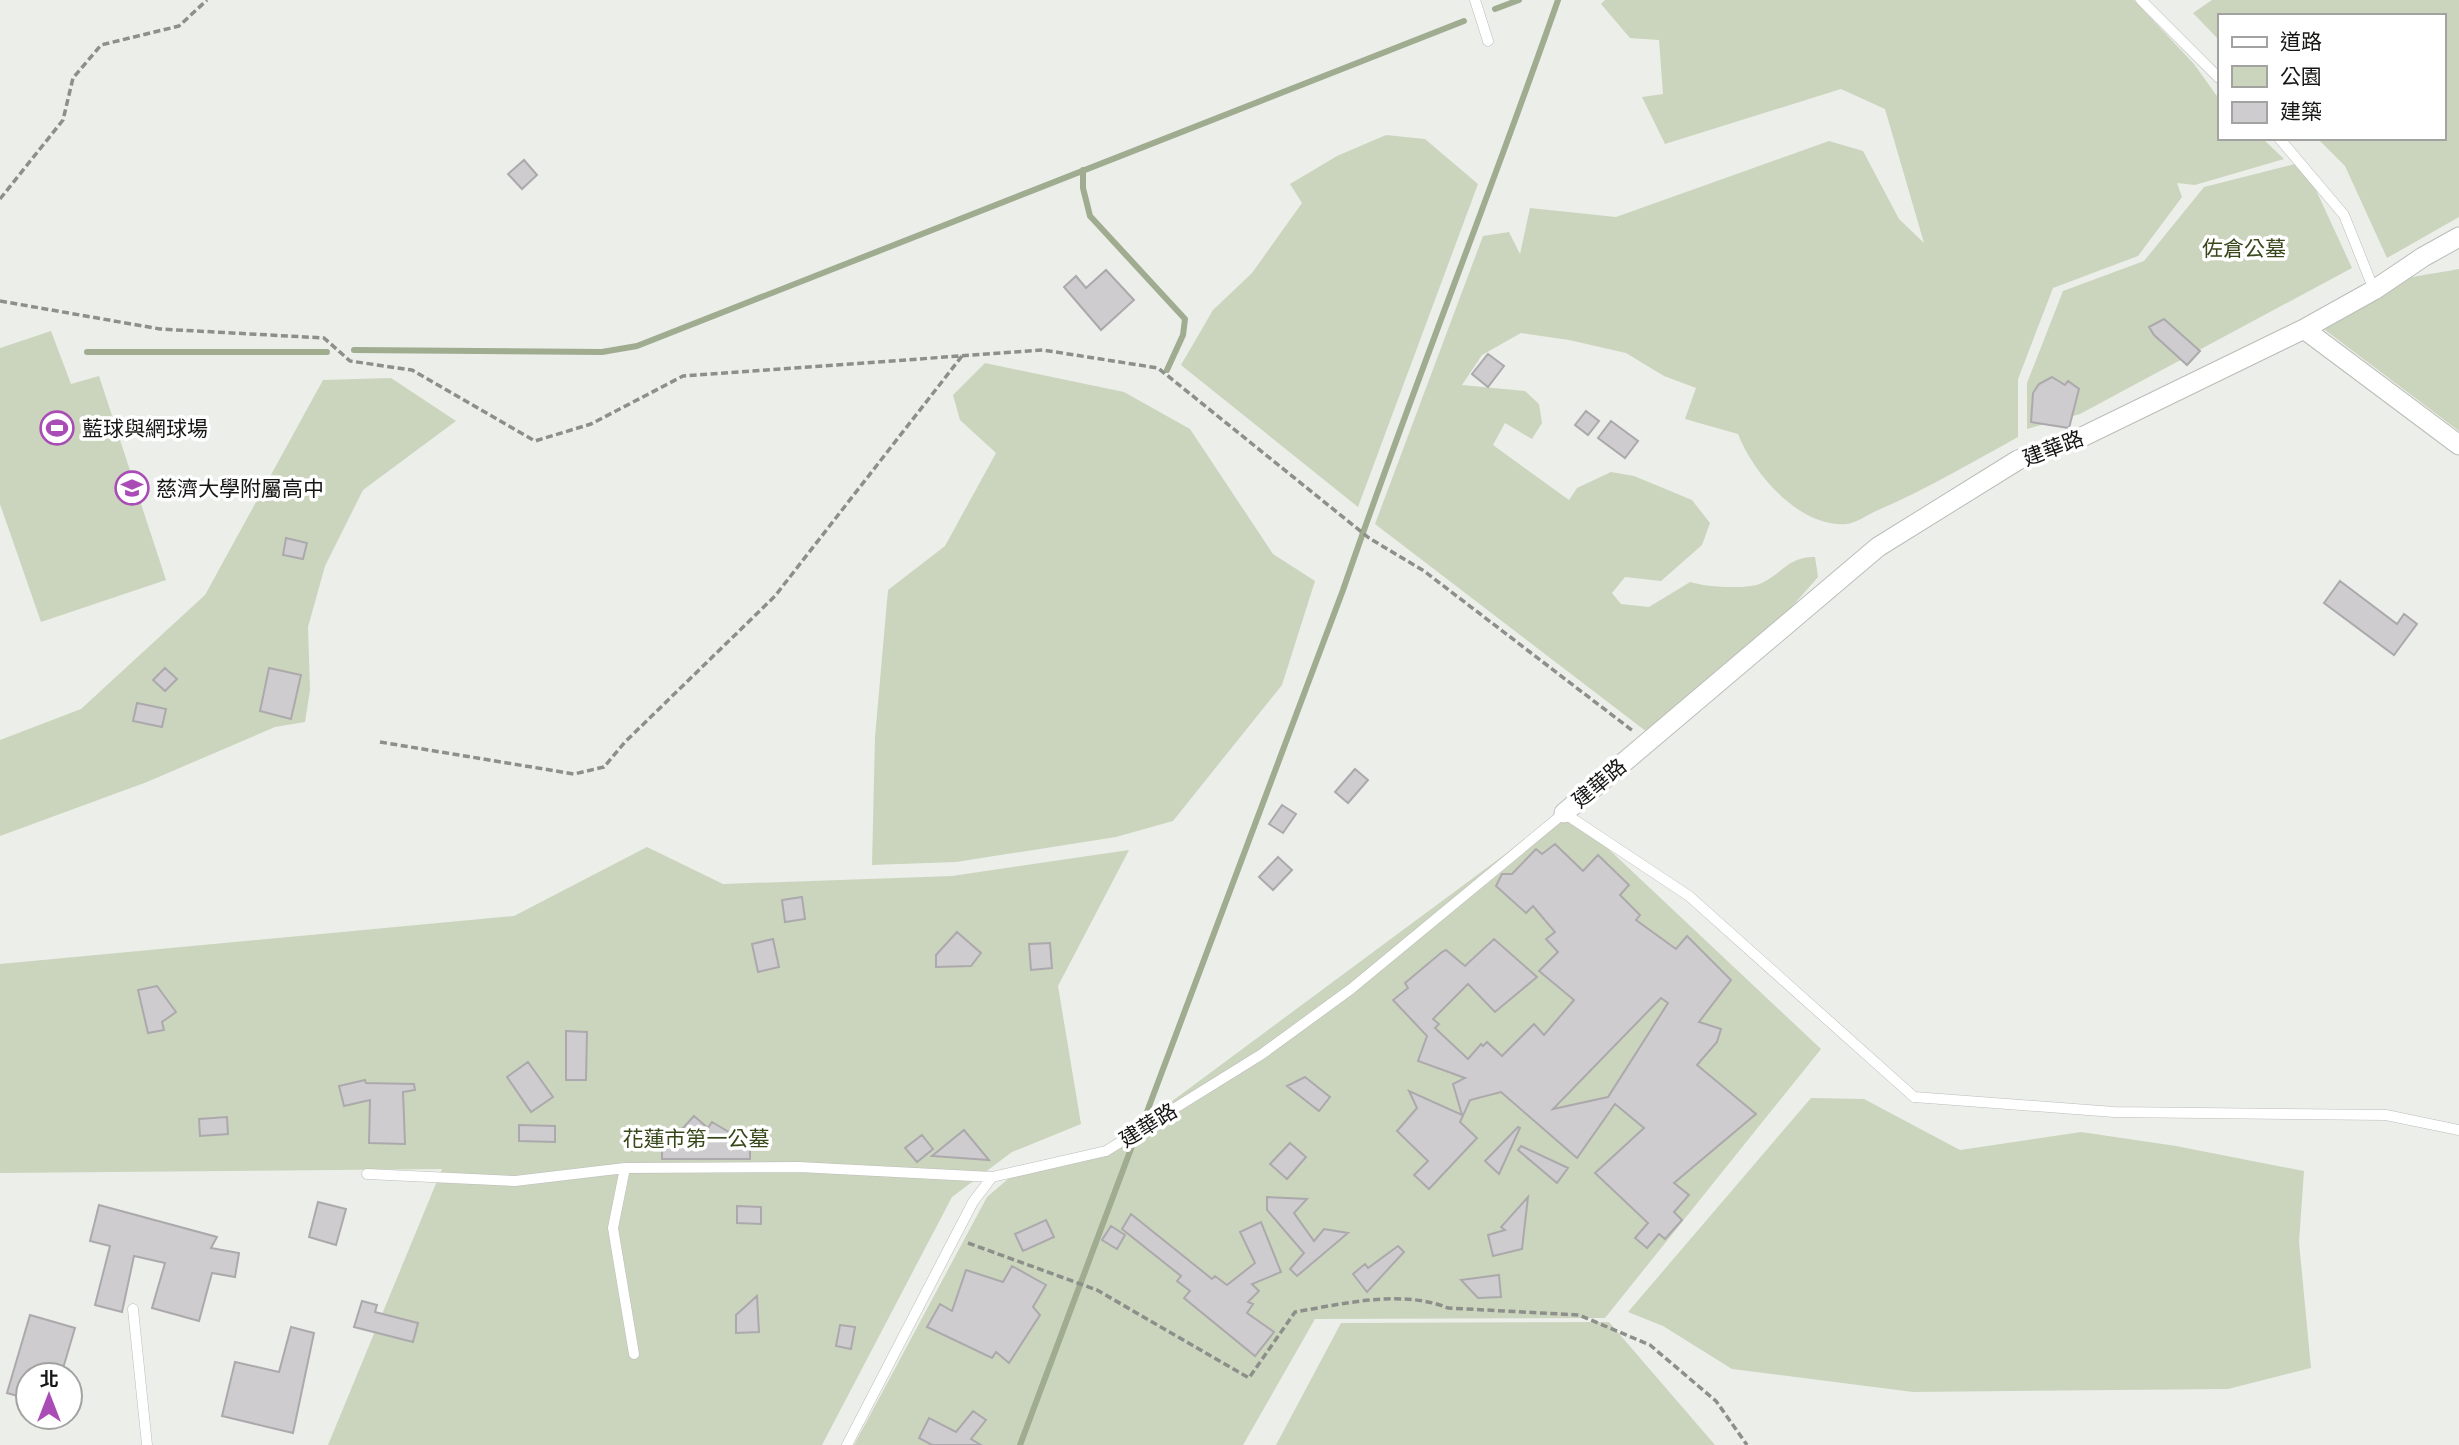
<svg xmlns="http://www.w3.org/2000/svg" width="2459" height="1445" font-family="Poppins,'Noto Sans TC',sans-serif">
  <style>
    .green { fill: #cbd5bd }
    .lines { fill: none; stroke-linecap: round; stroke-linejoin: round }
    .stream { stroke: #a0ac90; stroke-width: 6 }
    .building { fill: #cecccf; stroke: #aca9ac; stroke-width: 2; fill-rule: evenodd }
    .lane-casing { stroke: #bbbdb9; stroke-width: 11 }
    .street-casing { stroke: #bbbdb9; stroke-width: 21 }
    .path { stroke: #8d8f8b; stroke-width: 3.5; stroke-dasharray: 7 3.5; stroke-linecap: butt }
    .lane { stroke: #fff; stroke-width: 10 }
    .street { stroke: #fff; stroke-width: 19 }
    .labels { text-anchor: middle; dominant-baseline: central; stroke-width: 7; stroke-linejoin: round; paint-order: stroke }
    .park-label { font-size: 21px; fill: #374719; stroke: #fff }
    .poi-label { font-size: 21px; fill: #161715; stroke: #fff; text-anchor: start }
    .street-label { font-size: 21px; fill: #161715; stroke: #fff }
  </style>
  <rect width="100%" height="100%" fill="#eceeea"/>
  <path class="green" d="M1605 0H2134L2194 64 2219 99V138H2262L2284 159 2195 185 2177 183 2182 197 2138 256 2053 288 2018 379V437C1971 463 1925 490 1876 511 1867 515 1856 523 1847 524 1799 528 1753 473 1738 434L1685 419 1696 388 1664 376 1626 353 1569 340 1521 333 1482 355 1462 385 1525 391 1539 404 1542 423 1532 439 1505 423 1493 445 1569 500 1577 488 1611 472 1634 476 1692 500 1710 523 1702 545 1661 581 1625 577 1612 593 1621 604 1649 607 1690 582C1706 587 1747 590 1762 583 1784 572 1788 557 1815 557L1818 577 1790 609 1647 732 1375 524 1483 236 1509 232 1520 254 1530 208 1616 217 1829 141 1863 151 1899 219 1924 243 1885 109 1841 89 1665 144 1642 97 1663 94 1659 40 1630 38 1601 4Z
    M2212 0H2459V217L2387 258 2345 166 2317 138H2443V16H2219V40L2193 13Z
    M1386 135 1425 139 1478 184 1358 507 1181 365 1213 310 1252 273 1302 203 1290 184 1337 156Z
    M2303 162 2352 268 2080 414 2027 429V383L2063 291 2144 261 2204 187Z
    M2459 269V431L2325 330C2350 281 2411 278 2459 269Z
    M51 331 71 384 99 376 166 580 41 622 0 504V348Z
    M985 363 1124 392 1190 429 1273 554 1315 581 1282 685 1173 821 1116 837 956 862 872 865 875 737 888 590 945 546 996 453 960 420 953 395Z
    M391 378 456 421 363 490 325 566 308 627 310 690 305 722 275 727 147 782 0 836V740L81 709 205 595 323 380Z
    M1566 809 1821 1049 1605 1318 1315 1319 1243 1445H854L987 1197 1008 1179 1125 1143 1121 1139Z
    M647 847 723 884 952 876 1129 850 1058 986 1081 1124 1012 1152 952 1197 822 1445H328L442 1169 0 1173V964L514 916Z
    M1811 1098 1864 1099 1960 1150 2081 1132 2176 1146 2304 1171 2299 1242 2311 1368 2228 1389 1913 1392 1732 1369 1663 1326 1628 1312Z
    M1609 1322 1715 1445H1276L1341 1323Z"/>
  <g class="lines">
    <path class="stream" d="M1495 9 1519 0
      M1083 170V188L1090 216 1185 319 1183 335 1167 370
      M354 350 602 352 637 346 1464 21
      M87 352H327
      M1145 1117 1343 590C1411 392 1489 198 1558 0
      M1020 1445 1135 1138"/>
  </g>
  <path class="building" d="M524 160 537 175 522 189 508 174Z
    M1106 270 1134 300 1101 330 1064 287 1076 276 1086 288Z
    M2164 319 2200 351 2187 365 2154 335 2149 327Z
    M1488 354 1504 366 1488 387 1472 374Z
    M2052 377 2065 385 2068 381 2079 389 2069 428 2031 422 2033 393 2039 384Z
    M1586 411 1599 421 1588 435 1575 425Z
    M1611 421 1638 441 1625 458 1598 438Z
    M286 538 307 543 303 559 283 555Z
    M2340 581 2397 624 2404 614 2417 624 2394 655 2324 603Z
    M165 668 177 679 165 691 153 680Z
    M269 668 301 675 291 719 260 711Z
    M137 703 166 709 162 727 133 721Z
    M1355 769 1368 780 1348 803 1335 792Z
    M1282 805 1296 814 1283 833 1269 824Z
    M1555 844 1583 871 1598 855 1629 885 1620 895 1640 915 1636 920 1676 949 1687 936 1731 980 1699 1022 1721 1029 1717 1042 1697 1065 1756 1114 1674 1183 1689 1195 1674 1212 1682 1220 1665 1239 1659 1234 1647 1248 1635 1238 1648 1223 1595 1173 1644 1128 1615 1104 1577 1158 1501 1092 1470 1100 1460 1122 1477 1138 1429 1189 1414 1175 1428 1161 1397 1131 1417 1108 1409 1091 1462 1115 1453 1084 1465 1078 1418 1061 1427 1036 1393 1000 1408 988 1405 983 1442 952 1446 950 1465 966 1494 939 1537 977 1495 1012 1468 984 1433 1019 1439 1024 1435 1028 1468 1059 1481 1044 1483 1046 1487 1042 1502 1056 1534 1024 1544 1035 1574 1000 1539 971 1558 952 1546 939 1555 932 1533 906 1526 913 1496 886 1502 874H1512L1536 849 1542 854ZM1661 998 1668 1003 1608 1097 1553 1109Z
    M1278 857 1292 870 1273 890 1259 877Z
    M802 897 805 919 785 922 782 900Z
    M957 932 981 953 971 966 936 967V955Z
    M773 939 779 967 758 972 752 944Z
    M1050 943 1052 968 1031 970 1029 944Z
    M157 986 176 1012 162 1022 164 1030 148 1033 138 990Z
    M566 1031 587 1032 586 1080H566Z
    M528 1062 553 1097 531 1112 507 1077Z
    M1305 1077 1330 1097 1319 1111 1287 1086Z
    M365 1080 366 1083 414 1084 415 1090 403 1092 405 1144 369 1143 370 1100 344 1106 339 1086Z
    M694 1116 708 1128 712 1122 734 1135 750 1136V1159H662V1139H673Z
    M227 1117 228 1134 200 1136 199 1119Z
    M519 1125 555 1126V1142L519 1141Z
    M1518 1127 1520 1128 1499 1174 1485 1161Z
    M964 1130 989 1160 932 1156Z
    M922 1135 933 1149 917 1162 905 1148Z
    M1290 1143 1306 1157 1287 1179 1270 1164Z
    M1521 1146 1568 1168 1557 1183 1518 1150Z
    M1267 1197 1307 1199 1294 1213 1314 1241 1324 1229 1348 1233 1297 1276 1290 1269 1304 1253 1267 1210Z
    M1528 1197 1522 1249 1493 1256 1488 1235 1505 1230 1501 1227Z
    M318 1202 346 1209 336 1245 309 1237Z
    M99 1205 217 1237 211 1248 239 1253 235 1277 212 1273 199 1321 152 1308 165 1263 134 1256 122 1312 95 1305 110 1246 90 1241Z
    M737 1206 761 1207V1224L737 1223Z
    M1131 1214 1212 1279 1215 1276 1227 1285 1255 1263 1240 1232 1261 1222 1281 1272 1252 1284 1259 1291 1248 1302 1253 1304 1247 1313 1274 1332 1255 1356 1184 1298 1190 1291 1177 1281 1181 1276 1122 1229Z
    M1046 1220 1054 1237 1023 1251 1015 1234Z
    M1111 1226 1125 1235 1117 1249 1102 1240Z
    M1398 1246 1404 1252 1367 1292 1353 1274 1365 1264 1368 1268Z
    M1012 1266 1046 1285 1033 1307 1040 1315 1009 1363 996 1352 992 1358 927 1327 940 1304 952 1311 966 1270 1003 1282Z
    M1499 1275 1501 1297 1478 1298 1461 1280Z
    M757 1296 759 1332 736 1333V1315Z
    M362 1301 377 1305 375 1312 418 1323 413 1342 354 1327Z
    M30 1315 75 1328 61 1375H28V1399L7 1393Z
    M840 1325 855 1327 851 1349 836 1346Z
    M291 1327 314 1333 293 1433 222 1416 235 1362 279 1372Z
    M973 1411 986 1420 971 1439 981 1445H932L919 1438 929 1418 956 1432Z"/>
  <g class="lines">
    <defs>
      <path id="lane" d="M1475 0 1488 41
        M2141 0 2219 78
        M2279 138 2344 215 2374 290
        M625 1168 613 1228 634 1354
        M367 1174 515 1181 625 1168 799 1167 992 1177
        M133 1309 147 1445
        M847 1445 973 1202 992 1177 1106 1151 1262 1054 1351 989 1564 813 1689 896 1914 1097 2114 1112 2386 1115 2459 1130"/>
      <path id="street" d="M2304 329 2374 290 2423 257 2459 237
        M1564 813 1878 547 2018 460 2084 436 2304 329 2459 445"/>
    </defs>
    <use href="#lane" class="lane-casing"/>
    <use href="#street" class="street-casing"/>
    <path class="path" d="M0 199 63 120 73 78 101 45 179 26 207 0
      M0 301 160 329 324 338 350 361 412 370 535 441 591 424 683 376 1043 350 1158 368 1369 538 1424 571 1633 731
      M380 742 574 774 604 767 625 742 775 596 962 356
      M968 1243 1097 1290 1249 1378 1295 1312C1342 1304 1402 1289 1448 1308L1579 1315 1650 1345 1716 1401 1747 1445"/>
    <use href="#lane" class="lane"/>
    <use href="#street" class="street"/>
  </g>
  <defs>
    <symbol id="stadium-ring" viewBox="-11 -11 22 22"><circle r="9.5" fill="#fff" stroke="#a94cb6" stroke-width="1.5"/><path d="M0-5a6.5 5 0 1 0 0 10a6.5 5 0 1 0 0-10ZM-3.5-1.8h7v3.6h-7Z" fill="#a94cb6"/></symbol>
    <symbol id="school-ring" viewBox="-11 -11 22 22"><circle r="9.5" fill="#fff" stroke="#a94cb6" stroke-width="1.5"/><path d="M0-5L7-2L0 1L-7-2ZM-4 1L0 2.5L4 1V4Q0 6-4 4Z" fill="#a94cb6"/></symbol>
  </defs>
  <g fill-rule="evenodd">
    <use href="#stadium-ring" x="38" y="409" width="38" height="38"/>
    <use href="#school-ring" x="113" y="469" width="38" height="38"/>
  </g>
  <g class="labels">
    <g class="park-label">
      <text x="2244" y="248">佐倉公墓</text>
      <text x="696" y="1138">花蓮市第一公墓</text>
    </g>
    <g class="poi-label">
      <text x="82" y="428">藍球與網球場</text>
      <text x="156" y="488">慈濟大學附屬高中</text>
    </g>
    <g class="street-label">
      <text transform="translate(2053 448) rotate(-21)">建華路</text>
      <text transform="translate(1599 783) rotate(-40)">建華路</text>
      <text transform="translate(1148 1125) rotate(-32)">建華路</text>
    </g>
  </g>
  <rect x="2218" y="14" width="228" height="126" fill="#ffffff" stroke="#a2a2a1" stroke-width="2"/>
  <rect x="2232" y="37" width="35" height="10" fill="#ffffff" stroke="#a2a2a1" stroke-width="2"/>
  <text x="2280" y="49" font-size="21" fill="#161715">道路</text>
  <rect x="2232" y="66" width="35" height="21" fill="#cbd5bd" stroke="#a2a2a1" stroke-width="2"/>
  <text x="2280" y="84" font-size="21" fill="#161715">公園</text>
  <rect x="2232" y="102" width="35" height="21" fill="#cecccf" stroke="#a2a2a1" stroke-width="2"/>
  <text x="2280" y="119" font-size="21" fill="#161715">建築</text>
  <g transform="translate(49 1396)"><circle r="33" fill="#ffffff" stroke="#a2a2a1" stroke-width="2"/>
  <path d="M0-5L12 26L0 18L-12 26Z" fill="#a94cb6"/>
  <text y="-10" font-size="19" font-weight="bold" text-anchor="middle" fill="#161715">北</text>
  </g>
</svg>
